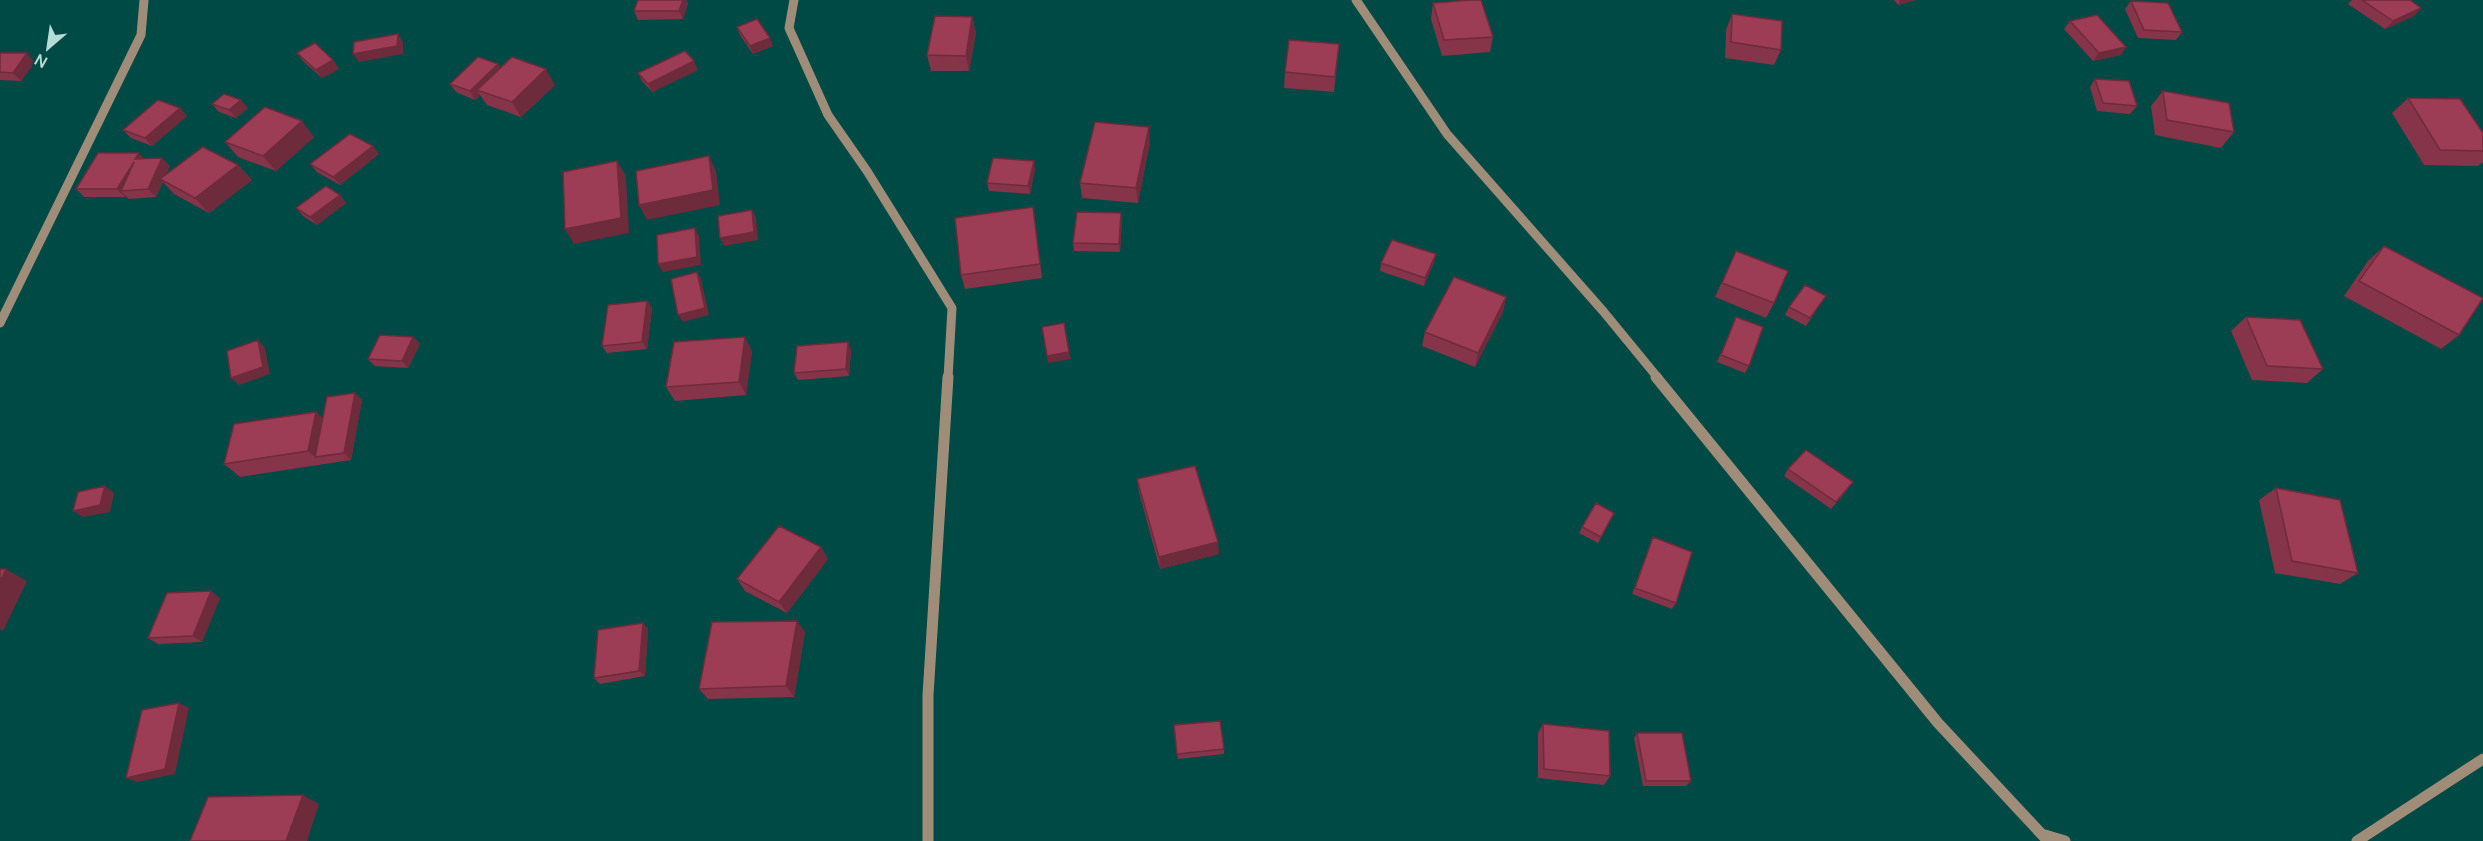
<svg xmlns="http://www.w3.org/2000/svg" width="2483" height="841" font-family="Manrope,sans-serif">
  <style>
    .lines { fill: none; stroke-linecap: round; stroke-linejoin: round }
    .minor-far1 { stroke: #a08d79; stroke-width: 9 }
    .minor { stroke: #a08d79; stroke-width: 11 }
    .wall { fill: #863449 }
    .shaded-wall { fill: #6d2b3c }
    .building { fill: #9c3d55; stroke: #6d2b3c; stroke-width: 1.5 }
  </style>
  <rect width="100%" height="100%" fill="#004a45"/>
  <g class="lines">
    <path class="minor-far1" d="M794 0 789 28 828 115 867 171 952 308 948 378
      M1356 0 1447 134 1603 311 1658 378
      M0 323 141 35 144 0"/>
    <path class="minor" d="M1656 377 1938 723 2048 841
      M2045 835 2065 841
      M928 841V695L948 377
      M2357 841 2483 759"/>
  </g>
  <path class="wall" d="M1894 0H1916L1898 5Z
    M2352 0H2410L2421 8 2414 16 2385 29 2348 4Z
    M2131 1 2182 32 2176 40 2138 38 2125 9Z
    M688 3 683 19 638 20 634 11Z
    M1433 3 1493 37 1490 52 1442 56 1431 19Z
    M1732 14 1781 50 1774 65 1725 58 1726 30Z
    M972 17 976 33 969 71H931L927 55Z
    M2070 21 2126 47 2121 55 2093 61 2064 29Z
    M737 27 773 46 753 54 740 35Z
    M1339 44 1334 92 1284 88 1285 72Z
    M0 53 35 62 21 81 0 80Z
    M297 53 333 60 339 69 322 78 303 61Z
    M501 68 555 85 521 117 487 105 480 95 475 100 456 92 450 84Z
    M698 70 652 92 642 81 638 73Z
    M2095 79 2137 106 2130 114 2097 111 2090 87Z
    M2163 91 2234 132 2221 148 2155 135 2151 106Z
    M2408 98 2483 133V162L2478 166 2424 165 2392 113Z
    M212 104 248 108 236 118 219 112Z
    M180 108 187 116 152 146 131 138 123 130Z
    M314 137 276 171 238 157 225 142Z
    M1150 142 1138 203 1082 198 1080 183Z
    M379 154 340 185 317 172 310 164Z
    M144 159 170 166 166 174 238 165 252 180 209 213 174 194 163 182 156 197 129 199 126 196 125 197H84L76 189Z
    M1035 169 1030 194 989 191 987 183Z
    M340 195 346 203 317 225 303 216 296 208Z
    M1122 220 1120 252 1074 251 1073 243Z
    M1035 222 1042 278 965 289 961 275Z
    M2384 246 2459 335 2441 349 2344 296 2368 261Z
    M1736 251 1774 303 1766 318 1715 297Z
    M1434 262 1424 286 1380 271 1381 263Z
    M1506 297 1503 312 1475 367 1422 346 1425 332Z
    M647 301 652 308 647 349 607 353 602 346Z
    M1821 303 1806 326 1785 315 1789 307Z
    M1736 317 1749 366 1745 373 1717 362Z
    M2246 317 2323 369 2307 383 2252 380 2231 331Z
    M413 337 420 344 408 368 375 366 368 359Z
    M851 350 849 376 798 380 794 373Z
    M752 351 746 395 675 401 666 387Z
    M355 393 362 400 351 460 240 477 224 464 323 418Z
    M1788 469 1848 489 1831 509 1784 476Z
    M1137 479 1219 554 1160 569 1139 492Z
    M2276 488 2358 573 2340 584 2275 573 2259 500Z
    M1614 513 1598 543 1579 533 1582 527Z
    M1653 537 1676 603 1672 609 1632 594 1650 544Z
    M821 547 828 559 787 613 745 591 737 579Z
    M220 598 202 642 158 644 148 638Z
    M643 623 648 629 645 676 600 684 594 678Z
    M805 632 794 697 708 699 699 689Z
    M1543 724 1610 776 1604 785 1538 778V733Z
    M1174 725 1224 749V754L1178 759Z
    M1637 733 1691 781 1686 786H1643L1634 738Z"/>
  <path class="shaded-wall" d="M683 0H686L688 3 683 19 679 11Z
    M1900 0H1916L1898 5Z
    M2421 8 2414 16 2385 29 2393 21Z
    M972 17 976 33 969 71 966 56Z
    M398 34 403 42V54L359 62 353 54Z
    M770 38 773 46 753 54 750 46Z
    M2126 47 2121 55 2093 61 2099 53Z
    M27 53 35 62 21 81 13 73Z
    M333 60 339 69 322 78 316 70Z
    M694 61 698 70 652 92 648 84Z
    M498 64 503 72 477 90 480 95 475 100 470 91Z
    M546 69 555 85 521 117 512 102Z
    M241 100 248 108 236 118 229 110Z
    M180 108 187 116 152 146 145 138Z
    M302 121 314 137 276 171 263 156Z
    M1149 127 1150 142 1138 203 1136 188Z
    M373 146 379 154 340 185 333 177Z
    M139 153 146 161 135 159Z
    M709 156 716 171 720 205 647 220 639 205Z
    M162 158 170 166 163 181 160 179 163 182 156 197 148 189Z
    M617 161 626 176 629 233 574 244 565 229Z
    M1034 161 1035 169 1030 194 1028 186Z
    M134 162 121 191 126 196 125 197 117 189Z
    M238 165 252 180 209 213 195 198Z
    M340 195 346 203 317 225 310 217Z
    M752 210 756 218 758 240 724 246 720 238Z
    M1121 213 1122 220 1120 252 1119 244Z
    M695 228 699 236 701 265 663 272 658 264Z
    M1436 254 1434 262 1424 286 1425 278Z
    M697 272 701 279 709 315 683 322 678 315Z
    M1506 297 1503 312 1475 367 1478 353Z
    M647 301 652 308 647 349 642 342Z
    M413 337 420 344 408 368 402 361Z
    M745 337 752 351 746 395 739 382Z
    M258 340 265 348 270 374 239 385 231 378Z
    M848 342 851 350 849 376 846 369Z
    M1069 352 1071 359 1048 363 1047 356Z
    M355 393 362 400 351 460 344 453Z
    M316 412 331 425 315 457 323 464 308 451Z
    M105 486 114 493 110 512 83 517 73 511Z
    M1218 542 1219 554 1160 569 1159 557Z
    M821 547 828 559 787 613 779 602Z
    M6 569 27 581 3 631 0 629V582Z
    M211 591 220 598 202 642 193 636Z
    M797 621 805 632 794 697 786 686Z
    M643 623 648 629 645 676 639 671Z
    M179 703 189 708 175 774 137 782 126 778Z
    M303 795 319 804 307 841H286Z"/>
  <path class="building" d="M638 0H683L679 11H634Z
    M1471 0H1481L1493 37 1444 40 1433 3Z
    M2362 0H2410L2421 8 2393 21Z
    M2131 1 2168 3 2182 32 2144 30Z
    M1732 14 1782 21 1781 50 1731 42Z
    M2097 15 2126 47 2099 53 2070 21Z
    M935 16 972 17 966 56 927 55Z
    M757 19 770 38 750 46 737 27Z
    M398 34 397 46 353 54 354 42Z
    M1289 40 1339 44 1335 77 1285 72Z
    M315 43 333 60 316 70 297 53Z
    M685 51 694 61 648 84 638 73Z
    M0 53H27L13 73 0 72Z
    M478 57 498 64 470 91 450 84Z
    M512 57 546 69 512 102 477 90Z
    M2095 79 2129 81 2137 106 2103 103Z
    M2163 91 2229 103 2234 132 2167 120Z
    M224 94 241 100 229 110 212 104Z
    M2408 98 2460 99 2483 133V151L2440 150Z
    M158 100 180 108 145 138 123 130Z
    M265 107 302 121 263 156 225 142Z
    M1095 122 1149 127 1136 188 1080 183Z
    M350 134 373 146 333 177 310 164Z
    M203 147 238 165 195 198 160 179Z
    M98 153H139L135 159 162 158 148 189 121 191 134 162 117 189H76Z
    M709 156 713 190 639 205 636 171Z
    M993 158 1034 161 1028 186 987 183Z
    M617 161 621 218 565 229 563 172Z
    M326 186 340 195 310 217 296 208Z
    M1033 207 1040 264 961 275 955 218Z
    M752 210 754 232 720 238 718 216Z
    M1077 212 1121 213 1119 244 1073 243Z
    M695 228 697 257 658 264 657 235Z
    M1392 240 1436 254 1425 278 1381 263Z
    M2384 246 2483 298 2459 335 2359 281Z
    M1736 251 1788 271 1774 303 1722 283Z
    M697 272 705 308 678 315 671 279Z
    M1454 277 1506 297 1478 353 1425 332Z
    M1805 285 1826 296 1810 318 1789 307Z
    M647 301 642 342 602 346 608 305Z
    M1736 317 1763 327 1749 366 1721 355Z
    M2246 317 2300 320 2323 369 2267 366Z
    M1064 323 1069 352 1047 356 1042 327Z
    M380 335 413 337 402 361 368 359Z
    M745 337 739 382 666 387 674 342Z
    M258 340 263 367 231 378 227 351Z
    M848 342 846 369 794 373 797 346Z
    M355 393 344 453 315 457 327 397Z
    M316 412 308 451 224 464 234 424Z
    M1806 450 1853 482 1836 502 1788 469Z
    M1195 466 1218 542 1159 557 1137 479Z
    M105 486 100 505 73 511 78 492Z
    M2276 488 2340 500 2358 573 2292 561Z
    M1596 503 1614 513 1601 537 1582 527Z
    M779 526 821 547 779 602 737 579Z
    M1653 537 1692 552 1676 603 1635 588Z
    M0 569H6L0 582Z
    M211 591 193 636 148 638 167 593Z
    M797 621 786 686 699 689 712 622Z
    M643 623 639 671 594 678 598 630Z
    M179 703 165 769 126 778 142 710Z
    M1220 721 1224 749 1177 754 1174 725Z
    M1543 724 1609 731 1610 776 1544 769Z
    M1637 733H1682L1691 781H1646Z
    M303 795 286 841H190L208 797Z"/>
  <g transform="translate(48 48) rotate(209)" stroke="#004a45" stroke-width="4.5" paint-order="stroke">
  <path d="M0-4.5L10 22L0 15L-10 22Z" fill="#b6dcd8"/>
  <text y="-9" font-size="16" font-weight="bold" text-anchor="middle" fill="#b6dcd8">N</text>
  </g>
</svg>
